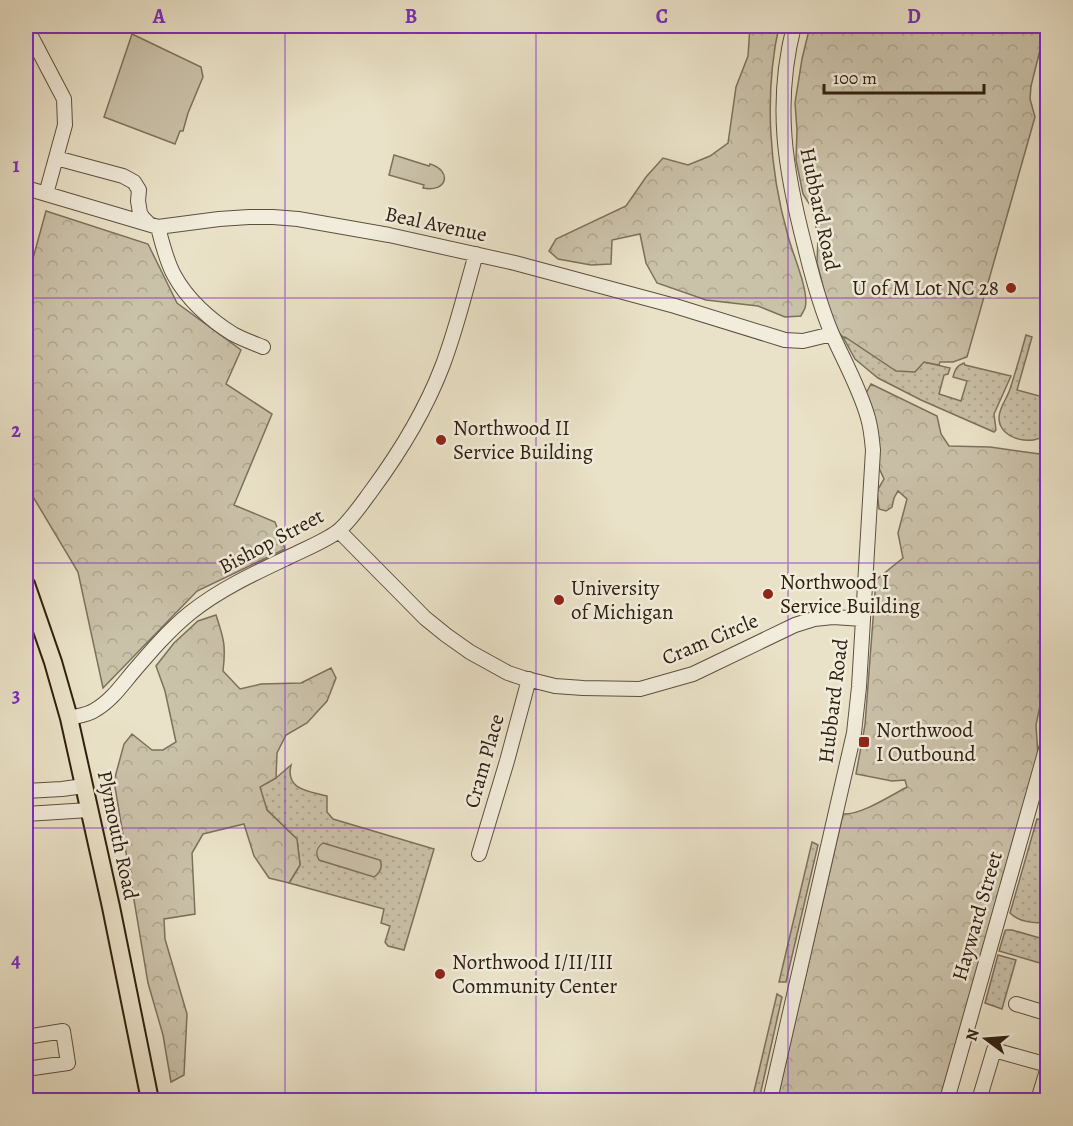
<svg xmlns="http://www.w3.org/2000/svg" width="1073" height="1126" font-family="Alegreya,serif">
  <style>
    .grass { fill: url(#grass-dots); stroke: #7d705d; stroke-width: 1.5 }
    .forest { fill: url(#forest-crowns); stroke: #7d705d; stroke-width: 1.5 }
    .pitch { fill: #cac1a9; stroke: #7d705d; stroke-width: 1.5 }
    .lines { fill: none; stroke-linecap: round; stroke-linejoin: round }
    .minor-casing { stroke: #5e503f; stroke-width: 16 }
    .major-casing { stroke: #302011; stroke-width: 20 }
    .minor { stroke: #f1ecdb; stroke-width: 14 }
    .major { stroke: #eae2c8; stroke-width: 16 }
    .grid { fill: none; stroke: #7b2cbf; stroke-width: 1.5; stroke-opacity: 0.55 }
    .poi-dot { fill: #8f2418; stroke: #f1ecdb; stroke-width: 2 }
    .labels { text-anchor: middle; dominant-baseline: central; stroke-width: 5; stroke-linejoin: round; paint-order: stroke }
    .street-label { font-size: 21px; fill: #302011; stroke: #f1ecdb }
    .poi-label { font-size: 21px; fill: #302011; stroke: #f1ecdb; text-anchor: start }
    .neatline { fill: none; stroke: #7b2cbf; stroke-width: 2 }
    .grid-label { font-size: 20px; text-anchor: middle; font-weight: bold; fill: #7b2cbf }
  </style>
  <defs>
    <pattern id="grass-dots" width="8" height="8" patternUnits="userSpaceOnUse" patternTransform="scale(1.5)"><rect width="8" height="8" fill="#cac1a9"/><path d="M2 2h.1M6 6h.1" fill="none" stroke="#aea690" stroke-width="1.8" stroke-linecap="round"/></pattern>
    <pattern id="forest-crowns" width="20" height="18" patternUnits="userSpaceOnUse" patternTransform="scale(1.5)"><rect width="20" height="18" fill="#cac1a9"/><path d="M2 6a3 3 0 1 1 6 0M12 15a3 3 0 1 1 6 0" fill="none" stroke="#aea690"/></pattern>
  </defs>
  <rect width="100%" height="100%" fill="#eae2c8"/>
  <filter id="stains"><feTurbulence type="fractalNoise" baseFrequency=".00333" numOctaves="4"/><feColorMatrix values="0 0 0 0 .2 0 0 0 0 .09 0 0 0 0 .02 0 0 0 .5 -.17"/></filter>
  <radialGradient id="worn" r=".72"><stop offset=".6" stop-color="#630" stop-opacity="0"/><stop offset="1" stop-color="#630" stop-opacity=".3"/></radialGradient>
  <path class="grass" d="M1026 335 1032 337 1017 390 1047 398V433C1035 447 1000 440 999 419 998 409 1007 399 1010 389 1016 371 1021 353 1026 335Z
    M843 337 924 362 950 368 948 374 944 375 939 394 961 401 967 381 953 377C955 370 956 366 964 363L965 365 1011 376 994 414 996 430 994 432 921 400 878 378 855 359Z
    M291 765C285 790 309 791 327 796V812L333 819 434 849 404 950 388 946 385 942 390 926 381 923 384 909 289 883 300 865 297 839 267 810 259 787 276 778Z
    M1037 819 1047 820V922C1035 924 1019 922 1010 913Z
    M812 842 818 845 788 973 786 982H779Z
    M1006 930H1012L1047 940V953L1043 952 1040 963 999 951 1005 931Z
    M998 955 1016 960 1002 1009 985 1003Z
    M777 994 782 997 759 1100H752Z"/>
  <path class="forest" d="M750 26H779C764 94 769 169 788 236 792 253 810 292 805 308 804 311 802 313 801 316L785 317 758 306 706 300 657 283 646 263 640 234 612 240 611 264 591 265 558 259 549 251 556 239 626 206 646 177 663 158 688 165 710 156 728 143 736 87 748 56Z
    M810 26H1046L1031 86 1030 99 1035 117 967 357 953 362H940L939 365 924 362 915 372 896 371 845 337H843L836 330 830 314 817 263 818 237 812 208 803 194 796 160 797 130 795 103 802 59Z
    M46 211 148 244 177 303 241 350 226 384 272 414 234 505 275 522 285 549 197 591 103 688 78 572 26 485V277L29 273Z
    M871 384 937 416 941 434 949 446 990 447 1040 454 1047 461 1048 643 1041 667 1043 691 1036 725 1038 756 940 1100H777L843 814C861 815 890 796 907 787L905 780 892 781 856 774 865 725 876 580 903 558 898 533 907 499 898 491 894 498 892 507 886 511 879 509 877 491 884 479 879 468 878 440 865 395Z
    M216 615C224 639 226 646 223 671L240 689 261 684 301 683 331 668 336 678 327 701 307 723 286 735 277 753 276 778 260 787 267 810 297 839 300 865 289 883 269 878 254 856 244 824 203 834 192 853 195 914 164 919 165 939 187 1014 184 1075 171 1082 163 1035 148 983 114 781 124 744 132 734 152 750H163L176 742 165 691 156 666 174 643 198 621Z"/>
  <path class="pitch" d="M132 34 201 67 203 77 188 113 183 131H180L175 144 104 117Z
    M394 155 429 166 430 164C453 171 447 193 423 188L424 185 389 175Z
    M323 843 380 860C383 867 381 872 374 877L319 860C315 853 316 848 323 843Z"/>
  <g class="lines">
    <defs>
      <path id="minor" d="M32 38 64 99 65 125 46 194
        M1047 127H1048
        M56 158 123 176 134 182 139 190 138 201 140 213 143 218 149 224
        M26 188 158 227 219 219 249 217H273L298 219 389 235 515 263 675 306 785 340 803 341 832 334
        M158 227C162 243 166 260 174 275 187 299 210 320 233 334 242 339 253 343 263 347
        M339 531 425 618 446 635 470 652 508 673 523 678 555 686 583 688 640 689 693 674 795 625 814 619 833 617 863 619
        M69 718C77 716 88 715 95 710 111 701 122 685 133 672 151 651 169 630 190 613 220 589 255 573 289 557 305 549 323 542 337 532 349 523 363 502 372 490 400 452 425 411 442 367 456 331 465 292 476 254
        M26 791 62 789 84 786
        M26 814 89 810
        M479 854 507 761 529 679
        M1016 1004 1046 1013
        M26 1037 63 1031 68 1063 26 1069
        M770 1100 854 733 859 687 873 450C872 439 871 428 868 418 860 389 844 361 832 334 820 306 812 276 805 247 785 170 774 104 794 26
        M947 1100 1048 742
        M979 1100 994 1050 1048 1065
        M1038 1100 1048 1067"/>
      <path id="major" d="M26 584 53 662 69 718 111 907 150 1100"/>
    </defs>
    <use href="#minor" class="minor-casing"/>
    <use href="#major" class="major-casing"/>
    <use href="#minor" class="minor"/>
    <use href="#major" class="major"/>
  </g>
  <path class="grid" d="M285 26V1100M536 26V1100M788 26V1100M26 298H1048M26 563H1048M26 828H1048"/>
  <g class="poi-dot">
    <circle cx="1011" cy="288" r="6"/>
    <circle cx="441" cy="440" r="6"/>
    <circle cx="768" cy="594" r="6"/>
    <circle cx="559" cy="600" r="6"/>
    <rect x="858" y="736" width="12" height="12" rx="3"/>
    <circle cx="440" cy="974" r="6"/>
  </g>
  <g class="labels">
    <g class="street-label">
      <text transform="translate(820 209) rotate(78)">Hubbard Road</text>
      <text transform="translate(436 224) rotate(12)">Beal Avenue</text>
      <text transform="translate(271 541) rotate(-28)">Bishop Street</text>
      <text transform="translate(710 639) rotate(-23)">Cram Circle</text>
      <text transform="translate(833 701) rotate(-83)">Hubbard Road</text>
      <text transform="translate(484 761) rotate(-74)">Cram Place</text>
      <text transform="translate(118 835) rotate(78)">Plymouth Road</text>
      <text transform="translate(977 916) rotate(-74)">Hayward Street</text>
    </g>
    <g class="poi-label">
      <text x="999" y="288" text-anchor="end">U of M Lot NC 28</text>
      <text x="453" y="428">Northwood II<tspan x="453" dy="24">Service Building</tspan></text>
      <text x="780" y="582">Northwood I<tspan x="780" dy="24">Service Building</tspan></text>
      <text x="571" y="588">University<tspan x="571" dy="24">of Michigan</tspan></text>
      <text x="876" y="730">Northwood<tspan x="876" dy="24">I Outbound</tspan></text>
      <text x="452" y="962">Northwood I/II/III<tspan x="452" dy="24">Community Center</tspan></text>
    </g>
  </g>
  <rect width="1073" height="1126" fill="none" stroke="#eae2c8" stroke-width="66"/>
  <g transform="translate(986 1039) rotate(286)" stroke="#f1ecdb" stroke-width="4.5" paint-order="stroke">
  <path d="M0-4.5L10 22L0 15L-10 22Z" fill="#302011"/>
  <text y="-9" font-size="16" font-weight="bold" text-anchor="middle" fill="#302011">N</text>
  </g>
  <path d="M824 84v9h160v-9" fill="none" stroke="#302011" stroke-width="3"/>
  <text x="833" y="84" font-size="18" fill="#302011" stroke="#f1ecdb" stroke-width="4.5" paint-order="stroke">100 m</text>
  <rect x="33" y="33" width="1007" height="1060" class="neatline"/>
  <g class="grid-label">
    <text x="159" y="23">A</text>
    <text x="411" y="23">B</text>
    <text x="662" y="23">C</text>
    <text x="914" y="23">D</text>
    <text x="16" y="172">1</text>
    <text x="16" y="437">2</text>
    <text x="16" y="702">3</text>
    <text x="16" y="967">4</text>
  </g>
  <rect width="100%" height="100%" filter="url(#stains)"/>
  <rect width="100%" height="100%" fill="url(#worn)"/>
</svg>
